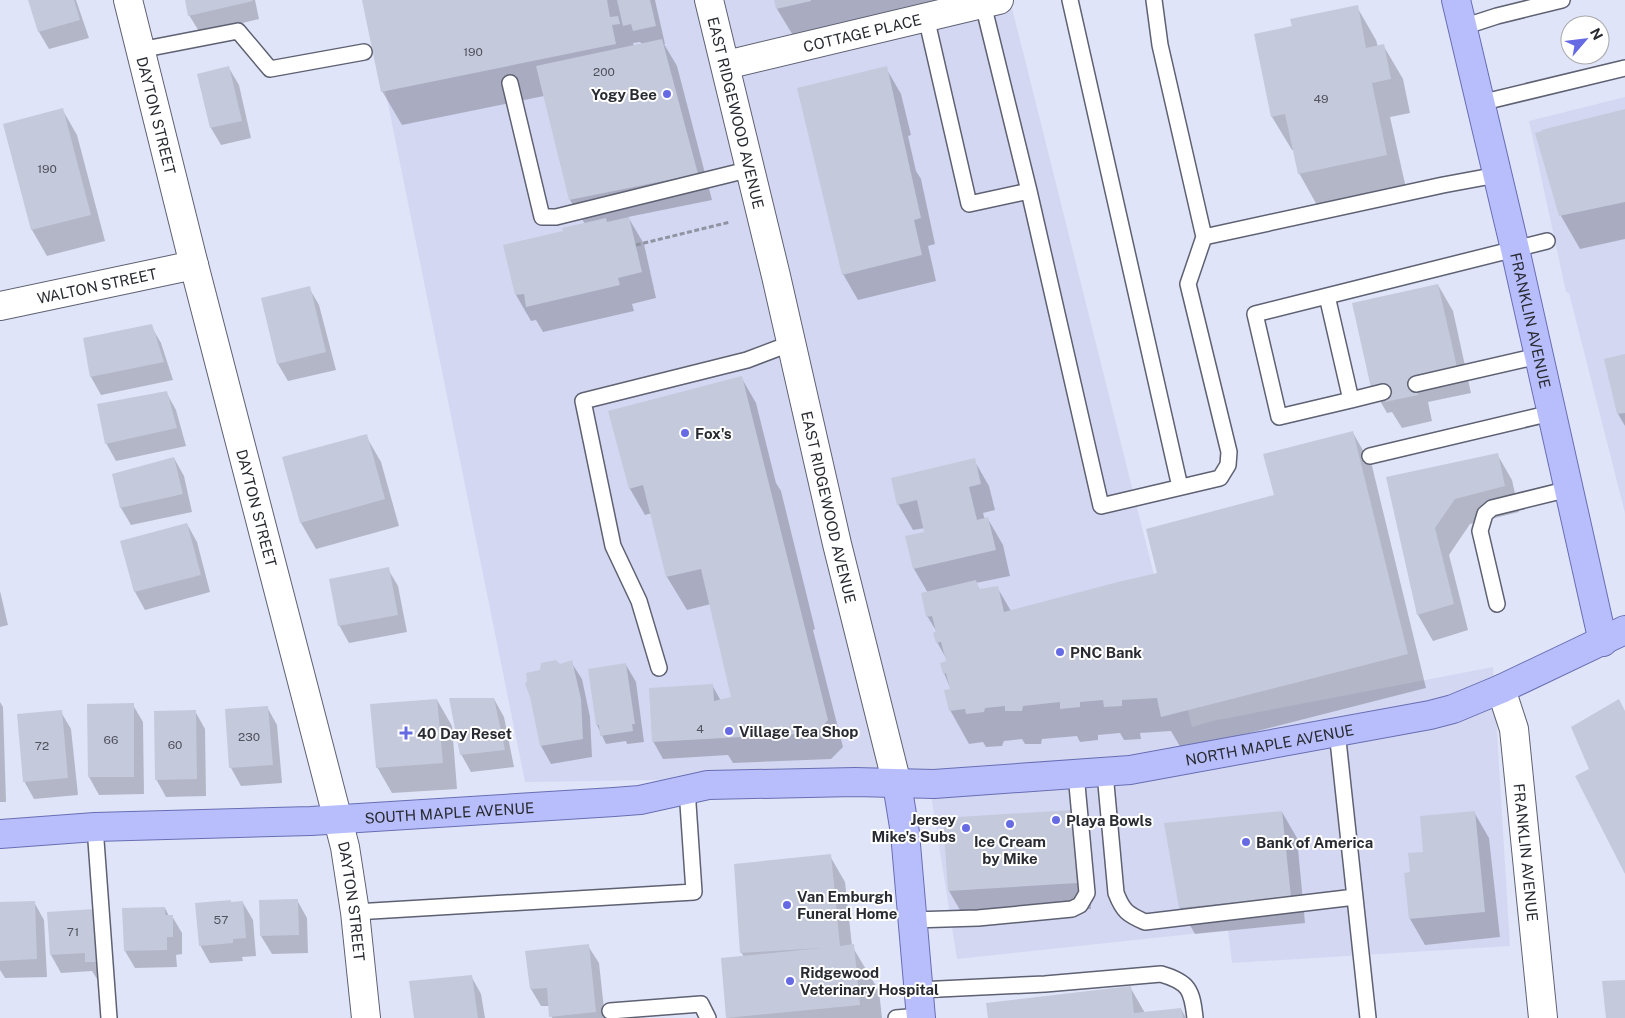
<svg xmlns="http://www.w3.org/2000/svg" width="1625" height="1018" font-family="'Public Sans',sans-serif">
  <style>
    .built { fill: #d4d7f2 }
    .shadow { fill: #0003; fill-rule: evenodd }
    .building { fill: #c5c9dc }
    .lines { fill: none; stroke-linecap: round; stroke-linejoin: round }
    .service-casing { stroke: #5e6172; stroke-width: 18 }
    .minor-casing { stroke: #5e6172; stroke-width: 30 }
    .tertiary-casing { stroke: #5e6172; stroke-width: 30 }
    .primary-casing { stroke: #676eb3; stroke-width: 30 }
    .path { stroke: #9093a1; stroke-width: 3; stroke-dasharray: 5 2.5; stroke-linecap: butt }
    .service { stroke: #fff; stroke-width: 15 }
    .minor { stroke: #fff; stroke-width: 28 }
    .tertiary { stroke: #fff; stroke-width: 28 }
    .primary { stroke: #b8befb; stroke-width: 28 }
    .poi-dot { fill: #666ae3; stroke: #fff; stroke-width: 2 }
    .labels { text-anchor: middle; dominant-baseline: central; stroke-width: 4; stroke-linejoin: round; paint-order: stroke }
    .number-label { font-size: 12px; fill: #50525c }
    .street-label { font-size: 15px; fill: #292b32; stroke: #fff }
    .poi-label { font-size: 15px; font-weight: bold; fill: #292b32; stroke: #fff; text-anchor: start }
  </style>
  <rect width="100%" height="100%" fill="#e0e4f8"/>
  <path class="built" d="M367 0H1010L1192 727 1212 721 1493 667 1510 946 1232 963 1228 930 957 959 928 776 525 782Z
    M1625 97V513L1569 293 1566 292 1529 121Z"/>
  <path class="shadow" d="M30 0H76L89 38 49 49 39 32Z
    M186 0H255L259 19 200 33 189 15Z
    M364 0H655L665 44H664L677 66 712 200 628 217 644 244 656 298 632 304 634 311 543 332 536 320 531 321 516 295 564 232 585 224 570 200 544 96 402 125 382 91ZM640 42 642 44 634 46 633 43Z
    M775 0H946L797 42 777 9Z
    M1357 7 1376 40 1378 47 1383 45 1403 79 1410 113 1390 117 1406 188 1318 207 1299 173 1294 150H1292L1272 117 1293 27Z
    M229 68 239 85 251 138 221 145 211 128Z
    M886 68 901 94 911 135 908 136 916 171 921 179 935 244 928 246 936 281 858 300 843 274Z
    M62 109 77 135 105 241 47 256 32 230 5 124Z
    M1625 110V239L1580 249 1561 216 1537 134Z
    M1438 285 1453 311 1471 393 1428 402 1432 421 1402 428 1392 412 1387 413 1372 387Z
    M309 288 319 305 336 370 288 381 278 364 262 299Z
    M151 326 161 343 173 380 101 395 91 377 84 339Z
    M1625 355V426L1618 414 1606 360Z
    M741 377 756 403 776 483 781 491 815 629 813 630 843 747 831 759 733 763 728 755 663 759 653 741 712 685 721 701 732 698 711 604 687 610 667 577 652 513 645 515 630 489 610 412Z
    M166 392 176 410 186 446 116 461 106 443Z
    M1353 433 1372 466 1426 688 1182 750 1171 731 1140 733 1141 739 1124 740 1120 733 1098 735V740L1080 742 1077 736 1042 739 1041 744H1025L1022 739 1004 741 1002 746 986 747 983 742 969 744 950 710 951 690 944 673 947 660 937 642V632L927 616 928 593 914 569 926 533 925 528 913 530 898 504 974 460 989 486 995 510 983 513 985 520 988 519 1003 545 1010 576 976 583 980 590 997 587 1011 611 1158 574 1275 496Z
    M366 436 381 462 399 526 316 549 301 523 283 458Z
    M1497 454 1512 480 1519 512 1470 524 1449 555 1468 630 1433 641 1418 615 1388 478Z
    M174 458 184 476 192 512 131 525 121 508 114 475Z
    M187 524 197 542 210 592 145 610 135 592 122 542Z
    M388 569 398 586 407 632 349 643 339 625Z
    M0 591 8 625 0 627Z
    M571 662 582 679 590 717 592 757 551 764 541 746 531 697 560 666Z
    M626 665 636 682 644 742 627 744 626 741 606 744 597 725Z
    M494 699 504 717 514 767 471 772 461 754Z
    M437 700 452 726 457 789 392 793 377 767Z
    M0 702 3 707 6 802H0Z
    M133 705 143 722 144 794 99 795 89 777Z
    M267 707 277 725 282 783 241 786 231 768 226 710Z
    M195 711 205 729 206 796 166 797 156 779Z
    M61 712 71 729 78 795 34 799 24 781Z
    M1072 812 1087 838 1091 909 964 917 949 891Z
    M1282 812 1297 838 1305 923 1195 934 1180 908 1165 824Z
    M1474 812 1489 838 1500 937 1425 945 1410 919 1412 873 1424 853Z
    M830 856 845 882 852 946 879 991 882 1018H728L744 957 741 952Z
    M297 900 307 918 308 953 272 954 261 936 260 901Z
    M34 902 44 920 47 977 5 978 0 970V904Z
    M232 903H243L253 920 256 956 242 957 243 961 210 963 200 945Z
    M165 908 169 916H172L182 933V954L176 955 177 967 135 968 125 951Z
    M95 910 108 979H97L92 971 61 973 51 955 48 913Z
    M588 946 599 963 605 1018H552L550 1006H541L531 989Z
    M471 976 481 994 485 1018H416Z
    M1130 987 1145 1013 1181 1009 1186 1018H989Z"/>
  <path class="building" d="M28 0H74L80 20 38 32Z
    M185 0H252L253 1 188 16Z
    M362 0H607L610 17 618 16 620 24 612 25 616 44 381 92Z
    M617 0H650L656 26 633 31 631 24 623 26Z
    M774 0H811V1L776 9Z
    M1358 5 1366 48 1384 44 1391 79 1372 83 1387 155 1298 174 1285 114 1271 117 1254 34 1292 26 1290 19Z
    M662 39 698 174 569 200 536 66Z
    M229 66 242 121 210 128 197 74Z
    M887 66 921 218 914 220 922 255 842 275 797 88Z
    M63 108 91 215 31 230 3 124Z
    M1625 109V202L1559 216 1535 133 1542 131 1541 130Z
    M629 217 642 272 618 278 620 285 526 307 524 294 515 295 503 245 563 231 562 228 606 218 607 222Z
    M1438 284 1457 367 1414 376 1418 395 1385 402 1383 392 1371 388 1352 303Z
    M310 286 326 352 277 364 261 298Z
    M152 324 164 362 90 377 83 338Z
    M1625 354V413L1617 414 1604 359Z
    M742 376 828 720 816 733 652 742 649 688 713 684 714 701 731 697 701 569 666 577 643 485 629 489 608 411Z
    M167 391 177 428 105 444 97 404Z
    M1353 431 1408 654 1161 717 1157 698 1122 700V706L1104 707 1103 700 1080 702V707L1060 709V702L1023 706 1022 711H1005V706L985 708 984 712 966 714 965 709 949 711 944 690 950 689 946 673 943 674 940 663 946 661 941 642 936 643 933 633 936 631 932 616 926 617 921 593 976 580 979 589 998 586 1004 612 1118 582 1157 573 1146 529 1274 495 1263 454Z
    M367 434 385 499 300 523 282 457Z
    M1498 453 1505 486 1455 499 1435 528 1454 604 1417 615 1386 477Z
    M174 457 183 494 120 508 112 474Z
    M975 458 981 484 969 487 977 520 988 517 996 550 913 569 905 536 924 532 917 500 897 505 891 478Z
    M187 523 201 575 134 592 120 541Z
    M389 567 398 615 338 626 329 579Z
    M556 660 560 664 572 660 581 699 583 739 540 746 530 697 525 684 527 681 526 673 540 670 541 663Z
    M626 663 635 724H632L633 731 600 736 599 725H596L588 669Z
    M449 698H494L505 750 460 755Z
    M437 699 443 763 376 768 370 704Z
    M1619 699 1625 711V874L1575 776 1589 769 1571 727Z
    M134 703V777H88L87 704Z
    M268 706 273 765 229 768 225 709Z
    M62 710 68 778 23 782 17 714Z
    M196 710 197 779 155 780 154 711Z
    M1072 810 1077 883 948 891 943 818Z
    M1282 811 1291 897 1179 908 1164 823Z
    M1475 811 1485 912 1409 919 1404 873 1410 872 1408 853 1423 852 1420 816Z
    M831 854 840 946 854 944 860 1005 726 1018 721 958 821 948 740 953 734 864Z
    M298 899 299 935 260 936 259 900Z
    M231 900V902L243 901 246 938 233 939V943L199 946 195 903Z
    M35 901 37 959 0 961V902Z
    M165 907V915H173V937H167V950L124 951 122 908Z
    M95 909 99 962H85V953L50 955 47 912Z
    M589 944 596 1012 549 1017 547 988 530 989 525 951Z
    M472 975 478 1018H414L409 981Z
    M1625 980V1018H1606L1602 981Z
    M1131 986 1134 1013 1181 1008 1183 1018H988L986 1003Z"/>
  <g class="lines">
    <defs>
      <path id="service" d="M982 0 1029 191 1101 506 1220 478 1228 465 1229 452 1188 284 1204 237
        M1070 0 1180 487
        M1154 0 1160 45 1204 237 1443 185 1497 175
        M926 17 969 204 1029 191
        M1463 27 1497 16 1562 0
        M140 50 238 31 270 69 364 52
        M510 83 542 217H556L751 169
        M1480 103 1625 68
        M1327 296 1255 314 1279 417 1351 400
        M1416 384 1538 356
        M1383 392 1351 400 1327 296 1547 241
        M1370 456 1551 413
        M1497 604 1480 531 1485 514 1492 508 1569 489
        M659 668 639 601 613 546 583 401 747 360 792 343
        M1337 731 1368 1018
        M1105 773 1116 893C1123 911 1127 914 1145 922L1355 897
        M95 827 109 1018
        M355 912 694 892 687 789
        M912 920 978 918 1072 909 1080 905 1087 893 1076 774
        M918 990 1045 984 1161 974C1189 982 1192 990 1195 1018
        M610 1011 701 1004 708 1018
        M896 1018 920 1016"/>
      <g id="minor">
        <path id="s1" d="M128 0 194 265 345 847 355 912 366 1018"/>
        <path id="s2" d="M726 65 999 0"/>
        <path id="s3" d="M0 306 194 265"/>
        <path id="s4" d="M1501 689 1514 729 1543 1018"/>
      </g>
      <g id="tertiary">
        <path id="s5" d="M709 0 776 276 837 544 897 784"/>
      </g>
      <g id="primary">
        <path id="s6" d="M1456 0 1515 249 1603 642"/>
        <path d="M897 784 905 833 921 1018"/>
        <path id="s7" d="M0 834 95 827 311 821 614 802 640 800 708 785 855 782 934 784 1130 770 1430 715 1453 709 1501 689 1625 630"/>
      </g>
    </defs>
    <use href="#service" class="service-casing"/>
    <use href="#minor" class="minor-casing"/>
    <use href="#tertiary" class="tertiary-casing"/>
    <use href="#primary" class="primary-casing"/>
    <path class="path" d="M636 245 730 222"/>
    <use href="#service" class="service"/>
    <use href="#minor" class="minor"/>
    <use href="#tertiary" class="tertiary"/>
    <use href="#primary" class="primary"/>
  </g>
  <g class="poi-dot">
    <circle cx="667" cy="94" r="5"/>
    <circle cx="685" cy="433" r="5"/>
    <circle cx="1060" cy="652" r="5"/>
    <circle cx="729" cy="731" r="5"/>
    <path d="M403.5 725.5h5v5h5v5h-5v5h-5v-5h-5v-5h5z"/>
    <circle cx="1056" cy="820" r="5"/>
    <circle cx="1010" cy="824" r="5"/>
    <circle cx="966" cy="828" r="5"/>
    <circle cx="1246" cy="842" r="5"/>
    <circle cx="787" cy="905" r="5"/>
    <circle cx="790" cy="981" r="5"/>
  </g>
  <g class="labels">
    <g class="number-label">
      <text x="473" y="52">190</text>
      <text x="604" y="72">200</text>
      <text x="1321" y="99">49</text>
      <text x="47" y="169">190</text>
      <text x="700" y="729">4</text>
      <text x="249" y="737">230</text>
      <text x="111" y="740">66</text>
      <text x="175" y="745">60</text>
      <text x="42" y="746">72</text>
      <text x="221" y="920">57</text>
      <text x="73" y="932">71</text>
    </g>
    <g class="street-label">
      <text stroke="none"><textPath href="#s2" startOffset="140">COTTAGE PLACE</textPath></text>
      <text stroke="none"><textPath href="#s5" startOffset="116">EAST RIDGEWOOD AVENUE</textPath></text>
      <text stroke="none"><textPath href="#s1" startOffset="119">DAYTON STREET</textPath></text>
      <text stroke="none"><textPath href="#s3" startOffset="99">WALTON STREET</textPath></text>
      <text stroke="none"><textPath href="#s6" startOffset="329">FRANKLIN AVENUE</textPath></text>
      <text stroke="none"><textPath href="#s1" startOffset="524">DAYTON STREET</textPath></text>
      <text stroke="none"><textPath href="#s5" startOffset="521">EAST RIDGEWOOD AVENUE</textPath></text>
      <text stroke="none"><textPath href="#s7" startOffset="1275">NORTH MAPLE AVENUE</textPath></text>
      <text stroke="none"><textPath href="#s7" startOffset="450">SOUTH MAPLE AVENUE</textPath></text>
      <text stroke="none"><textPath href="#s4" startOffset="166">FRANKLIN AVENUE</textPath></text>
      <text stroke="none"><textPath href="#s1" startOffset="929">DAYTON STREET</textPath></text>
    </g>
    <g class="poi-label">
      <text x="657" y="94" text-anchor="end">Yogy Bee</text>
      <text x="695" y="433">Fox's</text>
      <text x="1070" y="652">PNC Bank</text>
      <text x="739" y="731">Village Tea Shop</text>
      <text x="417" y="733">40 Day Reset</text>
      <text x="956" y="819" text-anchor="end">Jersey<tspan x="956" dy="17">Mike's Subs</tspan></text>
      <text x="1066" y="820">Playa Bowls</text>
      <text x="1010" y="841" text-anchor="middle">Ice Cream<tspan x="1010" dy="17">by Mike</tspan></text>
      <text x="1256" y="842">Bank of America</text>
      <text x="797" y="896">Van Emburgh<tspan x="797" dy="17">Funeral Home</tspan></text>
      <text x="800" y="972">Ridgewood<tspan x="800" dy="17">Veterinary Hospital</tspan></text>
    </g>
  </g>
  <g transform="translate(1585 40) rotate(62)"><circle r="24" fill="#ffffff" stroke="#a9aaad"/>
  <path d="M0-4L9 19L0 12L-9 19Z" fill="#666ae3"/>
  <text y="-8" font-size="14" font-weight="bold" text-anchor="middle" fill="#292b32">N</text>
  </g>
</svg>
